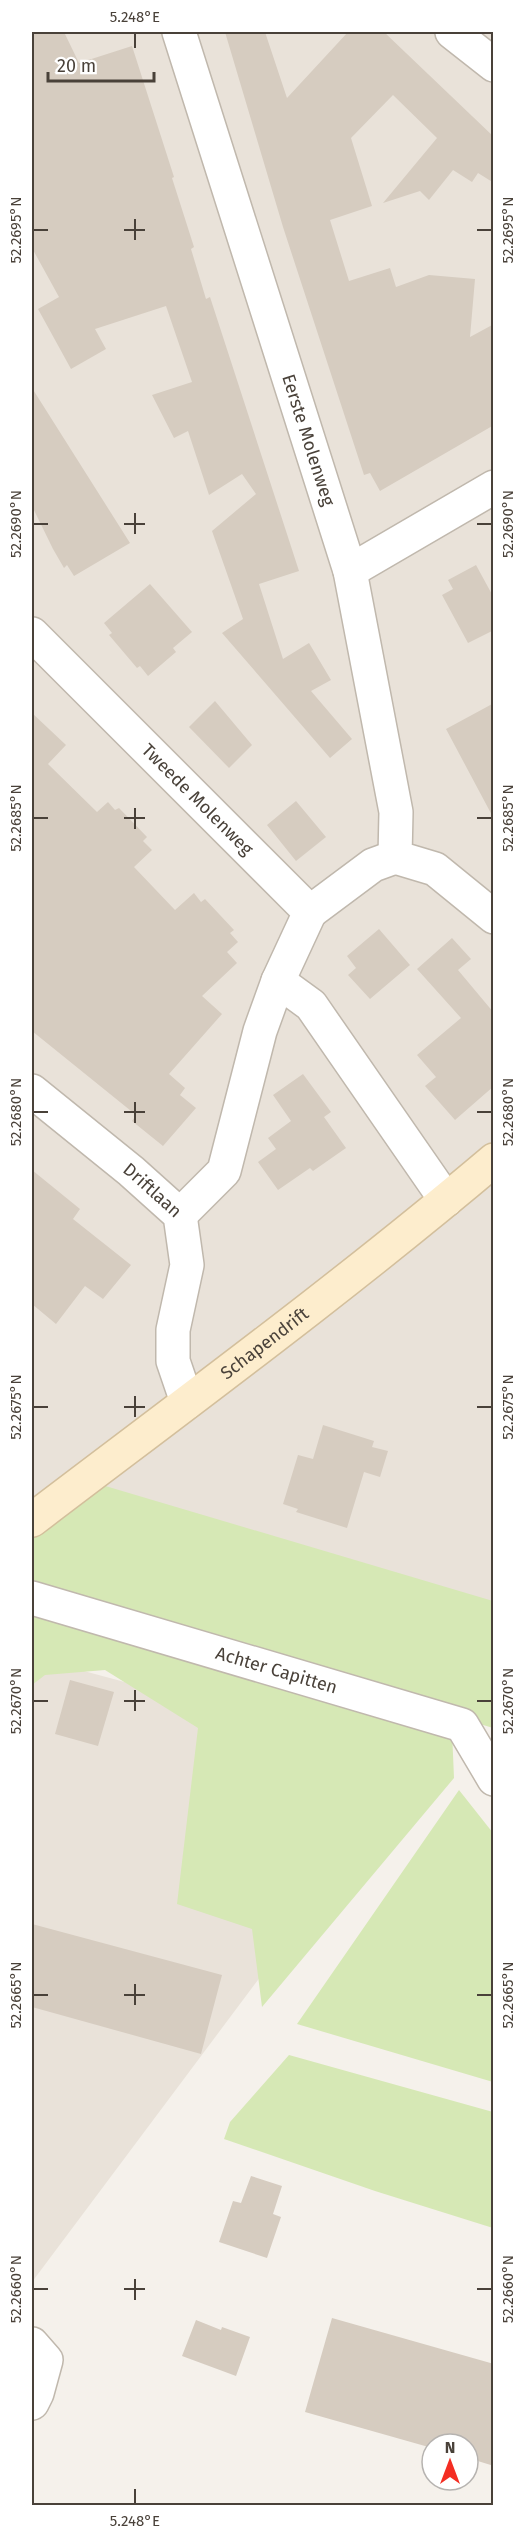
<svg xmlns="http://www.w3.org/2000/svg" width="525" height="2537" font-family="'Fira Sans',sans-serif">
  <style>
    .residential { fill: #e9e2d9 }
    .green { fill: #d6e8b5 }
    .building { fill: #d6ccc0 }
    .lines { fill: none; stroke-linecap: round; stroke-linejoin: round }
    .street-casing { stroke: #c0b8ad; stroke-width: 36 }
    .secondary-casing { stroke: #d3bf9c; stroke-width: 36 }
    .street { stroke: #fff; stroke-width: 33 }
    .secondary { stroke: #fdedcd; stroke-width: 33 }
    .ticks { fill: none; stroke: #494139; stroke-width: 2 }
    .labels { text-anchor: middle; dominant-baseline: central; stroke-width: 4.5; stroke-linejoin: round; paint-order: stroke }
    .street-label { font-size: 18px; fill: #494139; stroke: #fff }
    .neatline { fill: none; stroke: #494139; stroke-width: 2 }
    .ticks-label { font-size: 15px; text-anchor: middle; fill: #494139 }
  </style>
  <rect width="100%" height="100%" fill="#f5f1eb"/>
  <path class="residential" d="M32 32H493V1625L32 1610Z
    M32 1657 421 1762 32 2282Z"/>
  <path class="green" d="M102 1485 493 1601V1728L69 1598 32 1579V1538Z
    M32 1611 452 1731 454 1778 262 2007 252 1929 177 1904 198 1728 105 1670 45 1675 32 1685Z
    M459 1790 493 1833V2082L297 2024Z
    M289 2055 493 2112V2228L375 2191 224 2139 230 2122Z"/>
  <path class="building" d="M32 32H64L79 63 132 46 174 177 172 178 194 247 191 249 206 299 210 297 299 571 259 584 283 659 309 643 331 680 311 691 352 739 330 758 222 633 243 619 212 531 256 494 242 474 209 495 188 431 174 438 152 395 192 382 166 306 95 329 106 349 71 369 38 309 59 297 32 248Z
    M225 32H265L287 98 348 32H384L494 137V183L478 173 472 182 453 170 429 200 420 191 383 203 437 138 393 95 351 138 372 206 330 220 349 281 390 268 396 287 429 275 475 279 470 337 494 324V425L380 491 370 473 364 475 283 227Z
    M32 388 130 543 74 576 67 565 64 568 53 549 32 506Z
    M476 565 494 598V630L468 643 442 595 453 589 448 580Z
    M150 584 192 632 173 648 176 652 148 676 140 666 137 668 109 635 112 633 104 623Z
    M215 701 252 745 229 768 189 727Z
    M494 703V819L446 729Z
    M32 713 66 745 48 764 97 812 108 802 115 810 119 808 147 837 143 841 152 850 134 867 175 910 194 893 201 902 205 899 234 930 230 933 238 942 227 952 237 963 202 996 222 1014 169 1074 185 1088 180 1095 196 1108 163 1146 132 1121 136 1115 32 1031Z
    M296 801 326 837 296 861 267 825Z
    M379 929 410 965 370 999 348 975 356 968 347 956Z
    M452 938 471 959 458 970 494 1013V1086L455 1120 425 1086 436 1077 417 1055 461 1018 417 969Z
    M303 1074 331 1112 324 1117 346 1148 313 1171 310 1168 278 1190 258 1162 276 1149 268 1138 291 1121 273 1095Z
    M32 1170 80 1209 73 1219 131 1265 103 1299 85 1286 56 1324 32 1304Z
    M323 1425 374 1441 372 1447 388 1451 380 1477 364 1472 347 1528 296 1512 298 1509 283 1504 298 1455 313 1459Z
    M70 1680 114 1692 98 1746 55 1734Z
    M32 1924 222 1975 201 2054 32 2007Z
    M251 2176 282 2186 273 2214 281 2217 267 2258 219 2242 233 2201 241 2203Z
    M332 2318 494 2364V2466L468 2458V2444H432V2448L305 2412Z
    M196 2320 221 2330 222 2327 250 2337 236 2376 182 2356Z"/>
  <g class="lines">
    <defs>
      <g id="street">
        <path id="s1" d="M179 32 350 571 396 812 395 857 435 869 494 917"/>
        <path d="M452 32 494 65"/>
        <path d="M350 571 494 487"/>
        <path id="s2" d="M32 634 310 912 278 981 260 1031 224 1171 180 1215"/>
        <path d="M310 912 373 865 395 857"/>
        <path d="M278 981 311 1005 446 1200"/>
        <path id="s3" d="M32 1091 131 1171 180 1215 187 1265 173 1330V1361L187 1402"/>
        <path id="s4" d="M32 1598 462 1725 494 1779"/>
        <path d="M32 2344 46 2360 37 2393 32 2403"/>
      </g>
      <g id="secondary">
        <path id="s5" d="M32 1520C187 1402 345 1286 494 1160"/>
      </g>
    </defs>
    <use href="#street" class="street-casing"/>
    <use href="#secondary" class="secondary-casing"/>
    <use href="#street" class="street"/>
    <use href="#secondary" class="secondary"/>
  </g>
  <path class="ticks" d="M135 33V48M135 219V240M33 230H48M124 230H145M477 230H492M135 513V534M33 524H48M124 524H145M477 524H492M135 808V829M33 818H48M124 818H145M477 818H492M135 1102V1123M33 1112H48M124 1112H145M477 1112H492M135 1396V1417M33 1407H48M124 1407H145M477 1407H492M135 1690V1711M33 1701H48M124 1701H145M477 1701H492M135 1984V2005M33 1995H48M124 1995H145M477 1995H492M135 2279V2300M33 2289H48M124 2289H145M477 2289H492M135 2489V2504"/>
  <g class="labels">
    <g class="street-label">
      <text stroke="none"><textPath href="#s1" startOffset="428">Eerste Molenweg</textPath></text>
      <text stroke="none"><textPath href="#s2" startOffset="234">Tweede Molenweg</textPath></text>
      <text stroke="none"><textPath href="#s3" startOffset="156">Driftlaan</textPath></text>
      <text stroke="none"><textPath href="#s5" startOffset="292">Schapendrift</textPath></text>
      <text stroke="none"><textPath href="#s4" startOffset="255">Achter Capitten</textPath></text>
    </g>
  </g>
  <rect width="525" height="2537" fill="none" stroke="#ffffff" stroke-width="66"/>
  <g transform="translate(450 2462)"><circle r="28" fill="#ffffff" stroke="#b6b3b0" stroke-width="1.5"/>
  <path d="M0-4.5L10 22L0 15L-10 22Z" fill="#f42e23"/>
  <text y="-9" font-size="16" font-weight="bold" text-anchor="middle" fill="#494139">N</text>
  </g>
  <path d="M48 72v9h106v-9" fill="none" stroke="#494139" stroke-width="3"/>
  <text x="57" y="72" font-size="18" fill="#494139" stroke="#ffffff" stroke-width="4.5" paint-order="stroke">20 m</text>
  <rect x="33" y="33" width="459" height="2471" class="neatline"/>
  <g class="ticks-label">
    <text x="135" y="22">5.248°E</text>
    <text transform="translate(16 230) rotate(-90)" y="5">52.2695°N</text>
    <text transform="translate(508 230) rotate(-90)" y="5">52.2695°N</text>
    <text transform="translate(16 524) rotate(-90)" y="5">52.2690°N</text>
    <text transform="translate(508 524) rotate(-90)" y="5">52.2690°N</text>
    <text transform="translate(16 818) rotate(-90)" y="5">52.2685°N</text>
    <text transform="translate(508 818) rotate(-90)" y="5">52.2685°N</text>
    <text transform="translate(16 1112) rotate(-90)" y="5">52.2680°N</text>
    <text transform="translate(508 1112) rotate(-90)" y="5">52.2680°N</text>
    <text transform="translate(16 1407) rotate(-90)" y="5">52.2675°N</text>
    <text transform="translate(508 1407) rotate(-90)" y="5">52.2675°N</text>
    <text transform="translate(16 1701) rotate(-90)" y="5">52.2670°N</text>
    <text transform="translate(508 1701) rotate(-90)" y="5">52.2670°N</text>
    <text transform="translate(16 1995) rotate(-90)" y="5">52.2665°N</text>
    <text transform="translate(508 1995) rotate(-90)" y="5">52.2665°N</text>
    <text transform="translate(16 2289) rotate(-90)" y="5">52.2660°N</text>
    <text transform="translate(508 2289) rotate(-90)" y="5">52.2660°N</text>
    <text x="135" y="2526">5.248°E</text>
  </g>
</svg>
